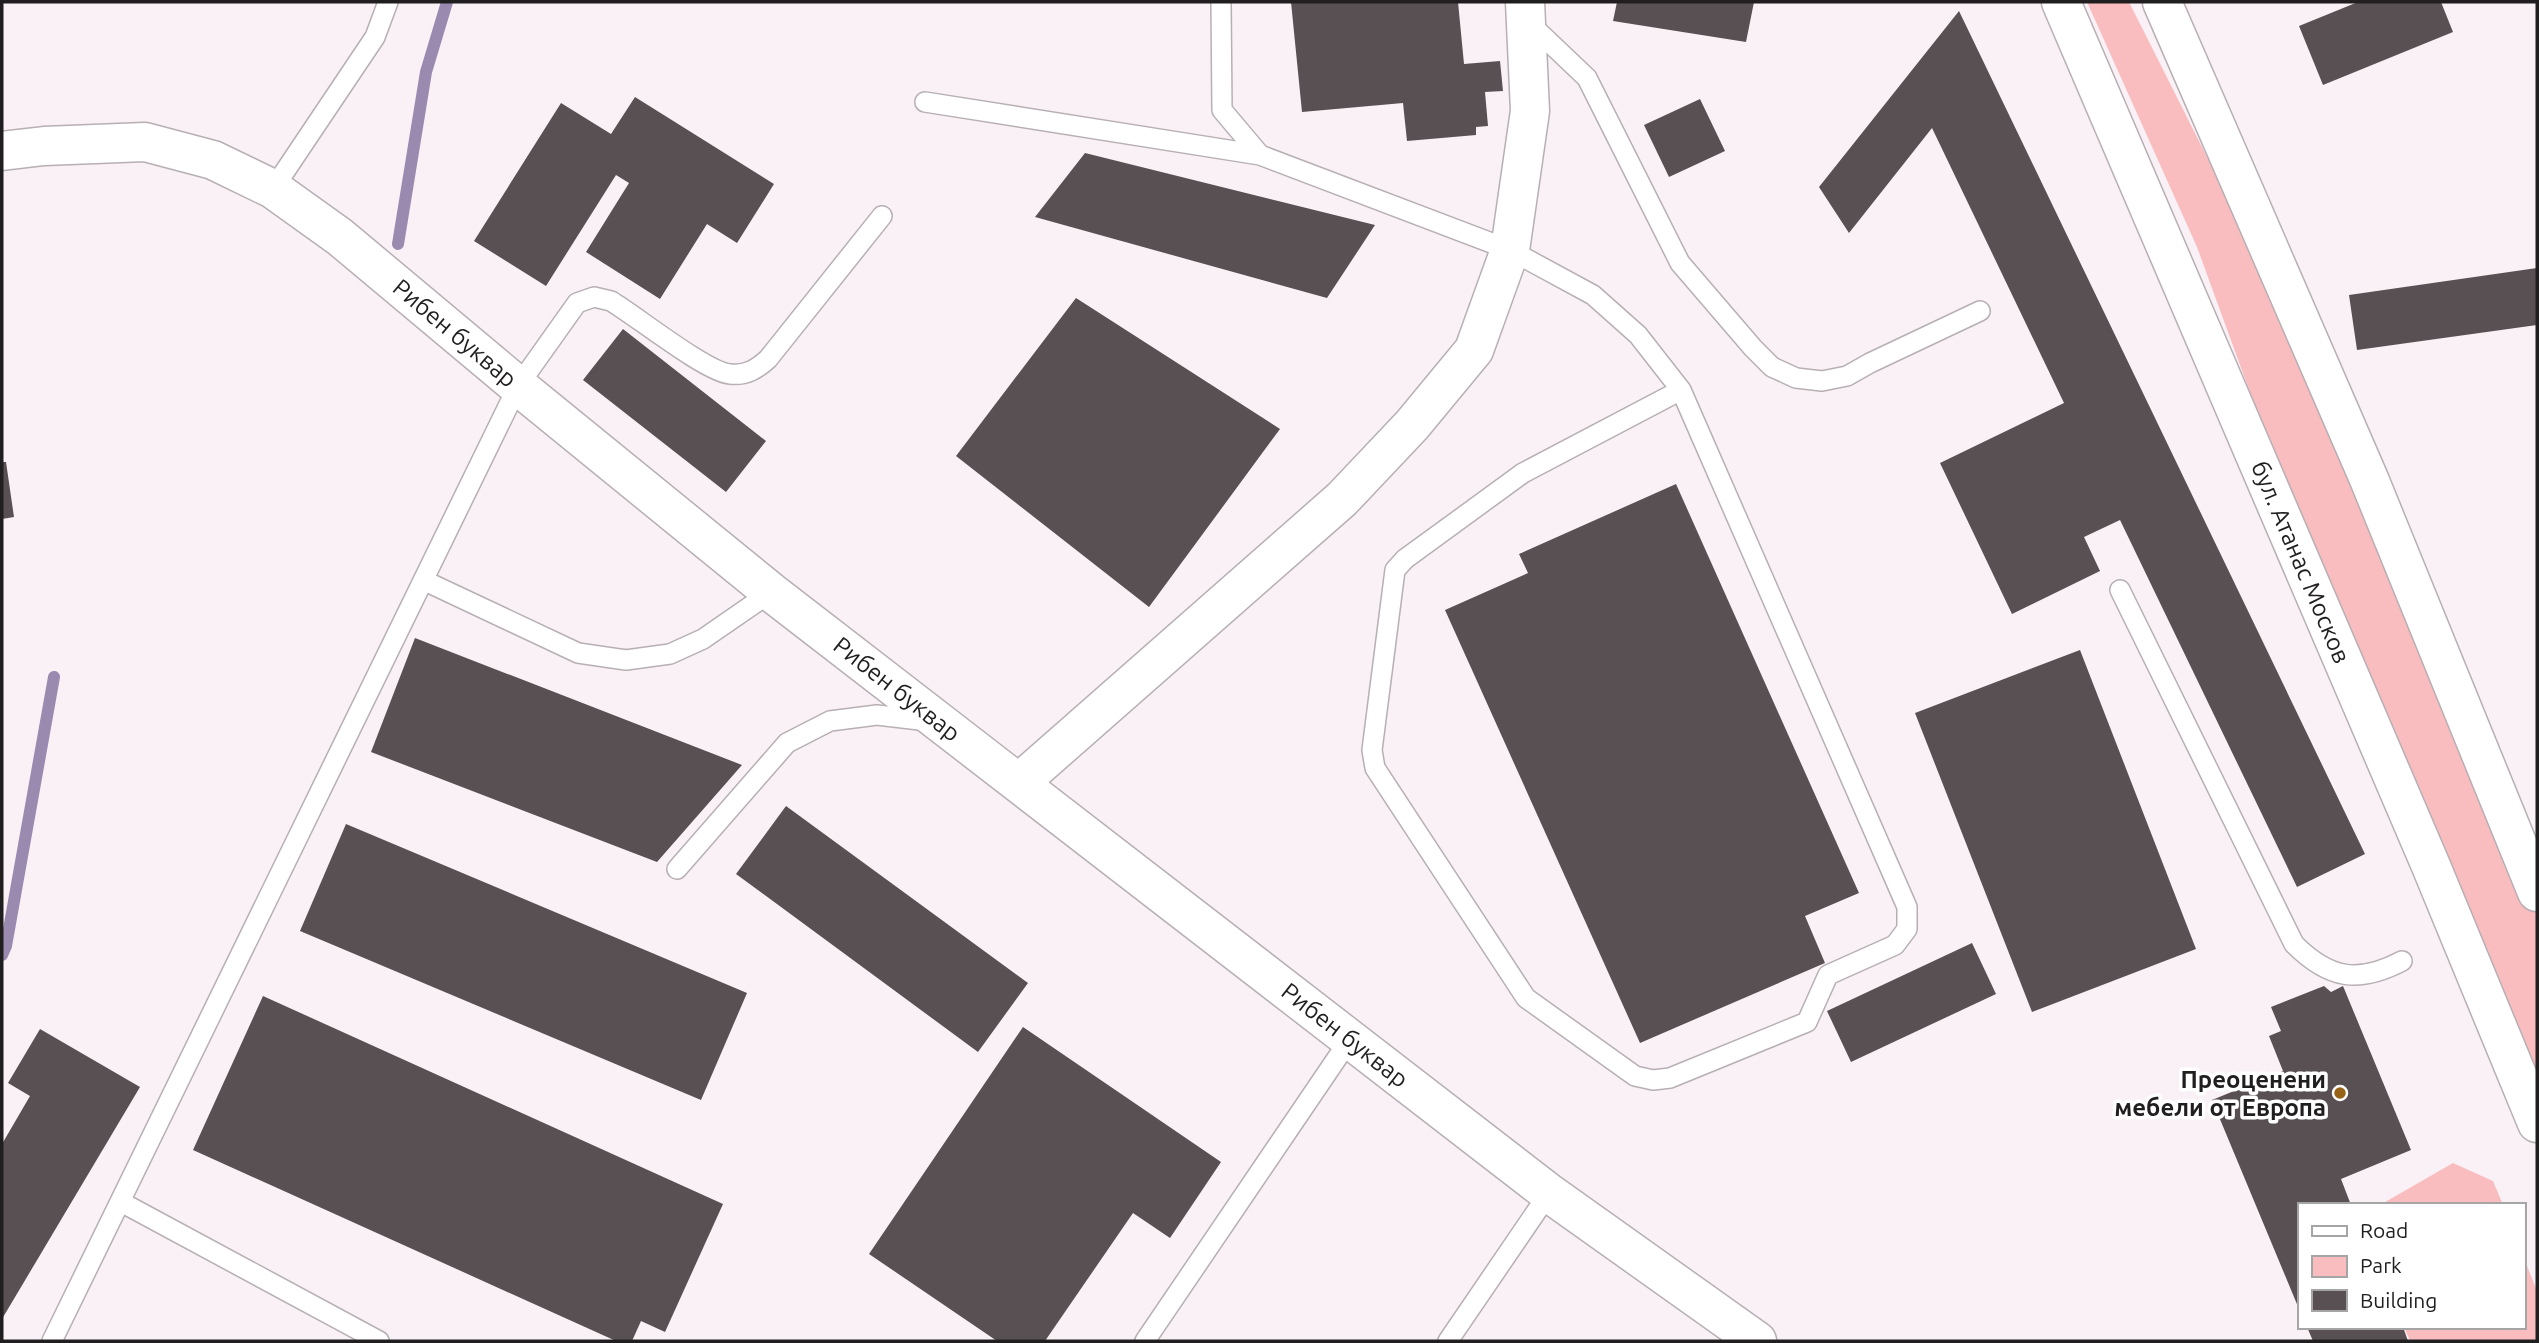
<svg xmlns="http://www.w3.org/2000/svg" width="2539" height="1343" font-family="Ubuntu,sans-serif">
<rect width="100%" height="100%" fill="#f9f1f6"/>
<!-- green -->
<path fill="#f9bdbf" d="M 2087,2 L 2129,2 L 2369,479 L 2537,892 L 2537,1123 L 2315,571 L 2197,247 Z
M 2453,1163 L 2493,1181 L 2503,1205 L 2380,1205 Z
M 2523,1256 L 2537,1291 L 2537,1341 L 2410,1341 L 2404,1327 L 2523,1327 Z"/>
<g fill="none" stroke-linecap="round" stroke-linejoin="round">
<!-- stream -->
<path stroke="#9b8aaf" stroke-width="12" d="M 398,244 L 426,72 L 447,2
M 2,955 L 6,946 L 54,677"/>
</g>
<!-- building -->
<path fill="#585052" d="M 1291,2 L 1458,2 L 1464,64 L 1500,61 L 1503,91 L 1485,92 L 1488,126 L 1476,127 L 1476,135 L 1407,141 L 1403,103 L 1302,112 Z
M 1617,2 L 1754,2 L 1746,42 L 1613,21 Z
M 2358,2 L 2441,2 L 2453,32 L 2323,85 L 2299,26 Z
M 1959,11 L 2365,854 L 2297,887 L 2120,520 L 2084,537 L 2100,571 L 2012,614 L 1940,463 L 2064,403 L 1932,128 L 1849,233 L 1819,187 Z
M 635,97 L 774,184 L 737,243 L 707,224 L 660,299 L 586,252 L 629,183 L 616,175 L 546,286 L 474,241 L 561,103 L 611,134 Z
M 1700,99 L 1725,151 L 1669,177 L 1644,125 Z
M 1085,153 L 1375,225 L 1327,298 L 1035,217 Z
M 2537,268 L 2537,325 L 2357,350 L 2349,295 Z
M 1076,298 L 1280,429 L 1149,607 L 956,456 Z
M 623,329 L 766,441 L 726,492 L 583,380 Z
M 2,462 L 6,462 L 14,517 L 2,519 Z
M 1676,484 L 1859,893 L 1805,916 L 1825,963 L 1640,1043 L 1445,610 L 1528,573 L 1519,554 Z
M 415,638 L 742,765 L 657,862 L 371,752 Z
M 2080,650 L 2196,949 L 2032,1012 L 1915,713 Z
M 786,806 L 1028,983 L 978,1052 L 736,874 Z
M 346,824 L 747,993 L 701,1100 L 300,931 Z
M 1972,943 L 1996,994 L 1851,1062 L 1827,1011 Z
M 2324,986 L 2331,992 L 2343,986 L 2411,1150 L 2341,1179 L 2351,1205 L 2299,1205 L 2299,1309 L 2212,1100 L 2283,1071 L 2269,1036 L 2281,1031 L 2271,1007 Z
M 263,996 L 723,1204 L 665,1332 L 641,1321 L 632,1341 L 616,1341 L 193,1150 Z
M 1023,1027 L 1221,1162 L 1170,1238 L 1133,1213 L 1045,1341 L 997,1341 L 869,1254 Z
M 40,1029 L 140,1087 L 2,1319 L 2,1144 L 30,1096 L 8,1083 Z
M 2307,1327 L 2403,1327 L 2408,1341 L 2313,1341 Z"/>
<g fill="none" stroke-linecap="round" stroke-linejoin="round">
<!-- service casing -->
<g stroke="#b7afb4" stroke-width="22">
<path id="service" d="M 1221,2 L 1222,110 L 1260,155 L 1510,250 L 1593,295 L 1638,335 L 1681,390 L 1907,907 L 1907,929 L 1895,945 L 1828,975 L 1807,1022 L 1670,1078 L 1653,1080 L 1635,1076 L 1526,998 L 1375,768 L 1372,750 L 1395,570 L 1405,559 L 1523,473 L 1681,390
M 1527,21 L 1587,78 L 1680,263 L 1753,348 L 1772,367 L 1796,378 L 1822,381 L 1847,376 L 1870,363 L 1980,311
M 925,102 L 1260,155
M 273,189 L 375,37 L 388,2
M 425,581 L 578,653 L 626,660 L 670,654 L 703,639 L 771,592
M 2120,590 L 2294,944 C 2329,979 2358,984 2402,961
M 677,869 L 787,743 L 830,721 L 877,715 L 928,721
M 121,1202 L 379,1341
M 52,1341 L 518,386 L 577,303 L 594,297 L 611,301 C 636,316 706,372 730,374 C 746,376 757,369 768,359 L 882,216
M 1145,1341 L 1350,1039
M 1448,1341 L 1549,1193"/>
</g>
<!-- minor casing -->
<g stroke="#b7afb4" stroke-width="41">
<path id="minor" d="M 2,151 L 44,146 L 145,142 L 213,160 L 273,189 L 340,237 L 518,386 L 771,592 L 1549,1193 L 1757,1341
M 1019,783 L 1342,499 L 1412,425 L 1474,350 L 1510,250 L 1530,111 L 1525,2"/>
</g>
<!-- secondary casing -->
<g stroke="#b7afb4" stroke-width="41">
<path id="secondary" d="M 2061,2 L 2431,866 L 2537,1123
M 2162,2 L 2369,479 L 2537,892"/>
</g>
<!-- service -->
<use href="#service" stroke="#fff" stroke-width="19"/>
<!-- minor -->
<use href="#minor" stroke="#fff" stroke-width="38"/>
<!-- secondary -->
<use href="#secondary" stroke="#fff" stroke-width="38"/>
</g>
<!-- markers -->
<circle fill="#966317" stroke="#fff" stroke-width="2.5" cx="2340" cy="1093" r="7"/>
<g text-anchor="middle" dominant-baseline="central" stroke-width="7" stroke-linejoin="round" paint-order="stroke">
<!-- street labels -->
<g font-size="24" fill="#211e20" stroke="#fff">
<text transform="translate(455 333) rotate(40)">Рибен буквар</text>
<text transform="translate(2301 562) rotate(67)">бул. Атанас Москов</text>
<text transform="translate(897 689) rotate(38)">Рибен буквар</text>
<text transform="translate(1345 1035) rotate(38)">Рибен буквар</text>
</g>
<!-- poi labels -->
<g font-size="24" font-weight="bold" fill="#211e20" stroke="#fff" text-anchor="end">
<text x="2326" y="1079">Преоценени<tspan x="2326" dy="28">мебели от Европа</tspan></text>
</g>
</g>
<!-- border -->
<rect width="2539" height="1343" fill="none" stroke="#211e20" stroke-width="7"/>
<!-- legend -->
<rect x="2298" y="1203" width="228" height="126" fill="#ffffff" stroke="#a6a5a6" stroke-width="2"/>
<rect x="2312" y="1226" width="35" height="10" fill="#ffffff" stroke="#a6a5a6" stroke-width="2"/>
<text x="2360" y="1238" font-size="21" fill="#211e20">Road</text>
<rect x="2312" y="1256" width="35" height="21" fill="#f9bdbf" stroke="#a6a5a6" stroke-width="2"/>
<text x="2360" y="1273" font-size="21" fill="#211e20">Park</text>
<rect x="2312" y="1290" width="35" height="21" fill="#585052" stroke="#a6a5a6" stroke-width="2"/>
<text x="2360" y="1308" font-size="21" fill="#211e20">Building</text>
</svg>
